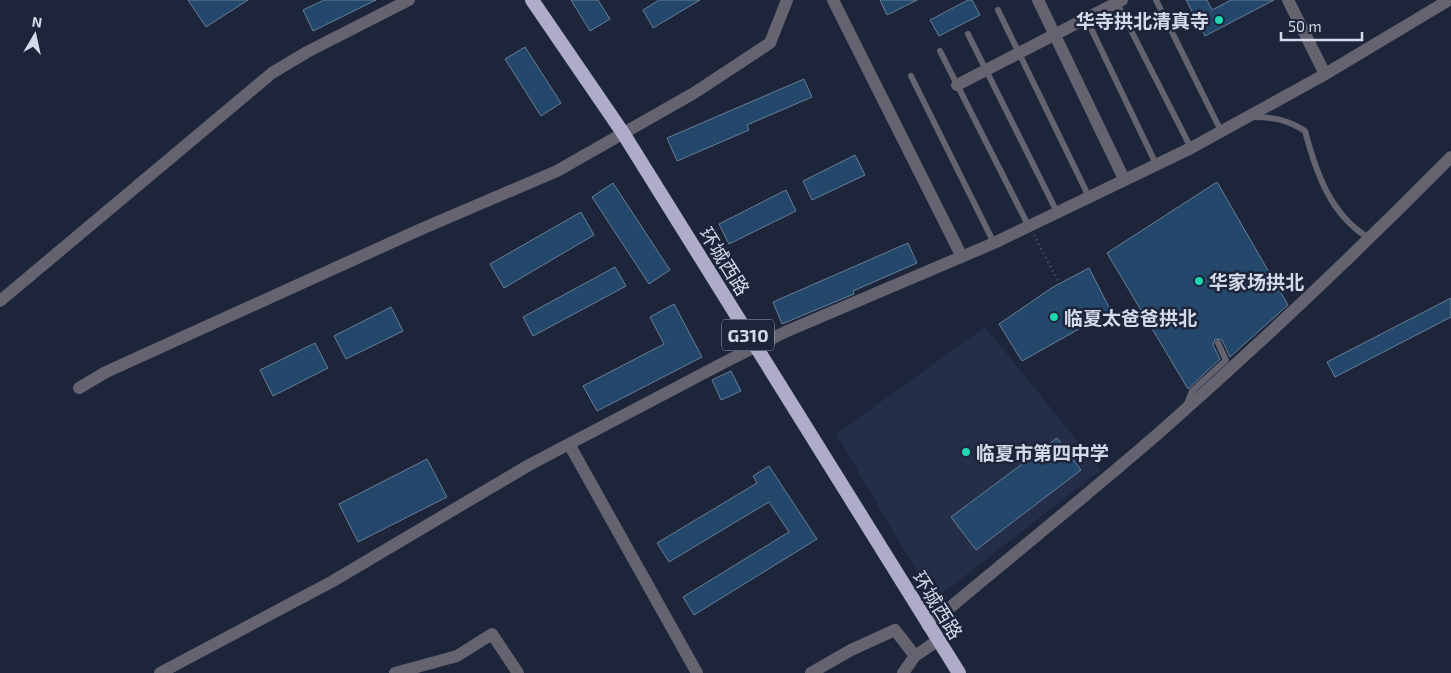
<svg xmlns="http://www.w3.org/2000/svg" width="1451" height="673" font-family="'Exo 2','Noto Sans SC',sans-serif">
<rect width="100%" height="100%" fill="#1d253b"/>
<!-- built -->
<path fill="#242e49" d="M 985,327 L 1101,470 L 934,600 L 836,434 Z"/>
<!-- building -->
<path fill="#23486c" stroke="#697e95" d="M 188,0 L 248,0 L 206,27 Z
M 324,0 L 376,0 L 313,31 L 303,10 Z
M 571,0 L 598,0 L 610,19 L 590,31 Z
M 659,0 L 700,0 L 653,28 L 643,10 Z
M 880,0 L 917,0 L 887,15 Z
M 968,0 L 972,0 L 980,15 L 939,36 L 930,20 Z
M 1186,0 L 1207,0 L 1212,10 L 1231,0 L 1274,0 L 1205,36 Z
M 525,47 L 561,103 L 541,116 L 505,59 Z
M 804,79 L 812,97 L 747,125 L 749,130 L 677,161 L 667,138 Z
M 855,155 L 865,175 L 812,200 L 803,181 Z
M 1217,182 L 1288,305 L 1230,357 L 1222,340 L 1215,339 L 1213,345 L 1220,359 L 1188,389 L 1107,253 Z
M 613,183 L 670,270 L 649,284 L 592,197 Z
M 786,190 L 796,211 L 729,244 L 719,224 Z
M 581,212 L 594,235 L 504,288 L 490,264 Z
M 908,243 L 917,263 L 853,291 L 854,294 L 782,324 L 773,302 Z
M 615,267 L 626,286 L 533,336 L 523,317 Z
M 1089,268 L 1111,311 L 1022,361 L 999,324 L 1053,287 Z
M 1451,298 L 1451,317 L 1335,377 L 1327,362 Z
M 674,304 L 702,357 L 597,411 L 583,386 L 664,344 L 650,317 Z
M 391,307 L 403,331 L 346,359 L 334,336 Z
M 315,343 L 328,368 L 273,396 L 260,370 Z
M 731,371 L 741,391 L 721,400 L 712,380 Z
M 1057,438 L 1081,470 L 976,550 L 951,517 Z
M 427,459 L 447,497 L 358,542 L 339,504 Z
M 769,466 L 817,539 L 694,615 L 683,597 L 789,532 L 769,502 L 669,562 L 657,543 L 757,483 L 753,476 Z"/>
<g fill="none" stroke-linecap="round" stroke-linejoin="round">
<!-- path -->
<path stroke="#5e6579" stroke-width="2" stroke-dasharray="1 4" stroke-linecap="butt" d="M 1034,235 L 1059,283"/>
<!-- service -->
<path stroke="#64636f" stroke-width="6" d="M 1156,0 L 1221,131
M 1117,3 L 1191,148
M 998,10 L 1089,197
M 1086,18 L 1156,164
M 968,34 L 1057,212
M 940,51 L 1029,227
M 911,76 L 994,243
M 1253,117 C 1273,117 1288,120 1305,131 C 1316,172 1330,215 1369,238
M 1186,406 L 1192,391 L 1226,360 L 1218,343"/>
<!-- minor -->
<path stroke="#64636f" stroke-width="12" d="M 833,0 L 962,257
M 1038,0 L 1124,179
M 1288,0 L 1325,74
M 957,85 L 1122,0
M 0,301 L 272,73 L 307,52 L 409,0
M 79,388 L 106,372 L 419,230 L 557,171 L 694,93 L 770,43 L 787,0
M 569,444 L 697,673
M 928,626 C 1005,561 1084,498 1160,432 C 1260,344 1357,252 1451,157
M 160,673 L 333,581 L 529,465 L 727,361 L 785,332 L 994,243 L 1191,148 L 1322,76 L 1449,0
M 395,673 L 457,656 L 492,634 L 518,673
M 811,673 L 851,650 L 895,630 L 915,656"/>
<!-- tertiary -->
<path stroke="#64636f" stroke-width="12" d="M 903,673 L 915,656 L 937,641"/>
<!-- trunk -->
<path stroke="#aeacc8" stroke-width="14" d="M 532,0 L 623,133 L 959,673"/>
</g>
<!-- markers -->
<g fill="#20d5b0" stroke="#1d253b" stroke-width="2">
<circle cx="1219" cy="20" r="5"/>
<circle cx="1199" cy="281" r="5"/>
<circle cx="1054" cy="317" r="5"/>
<circle cx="966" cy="452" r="5"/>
</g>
<g text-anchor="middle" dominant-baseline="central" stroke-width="5" stroke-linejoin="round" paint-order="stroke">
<!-- shield labels -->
<rect fill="#1d253b" stroke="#9da4b5" stroke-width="1" x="722" y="319.5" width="52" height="31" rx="4"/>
<g font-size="18" font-weight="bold" fill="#d4dae9">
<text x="748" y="335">G310</text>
</g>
<!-- poi labels -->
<g font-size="19" font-weight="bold" fill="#d4dae9" stroke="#1d253b" text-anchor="start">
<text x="1209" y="20" text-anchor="end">华寺拱北清真寺</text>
<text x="1209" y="281">华家场拱北</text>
<text x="1064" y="317">临夏太爸爸拱北</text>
<text x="976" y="452">临夏市第四中学</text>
</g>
<!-- street labels -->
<g font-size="19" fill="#d4dae9" stroke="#1d253b">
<text transform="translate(725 261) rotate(58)">环城西路</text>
<text transform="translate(938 605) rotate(58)">环城西路</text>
</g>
</g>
<!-- north arrow -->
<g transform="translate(35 35) rotate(9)" stroke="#1d253b" stroke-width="4" paint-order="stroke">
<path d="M0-4L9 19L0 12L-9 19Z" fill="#d4dae9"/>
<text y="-8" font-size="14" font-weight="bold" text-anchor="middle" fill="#d4dae9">N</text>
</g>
<!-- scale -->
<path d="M1281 32v8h81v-8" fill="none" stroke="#d4dae9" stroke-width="2.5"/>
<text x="1288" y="32" font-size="15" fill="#d4dae9" stroke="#1d253b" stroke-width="4" paint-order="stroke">50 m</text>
</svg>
